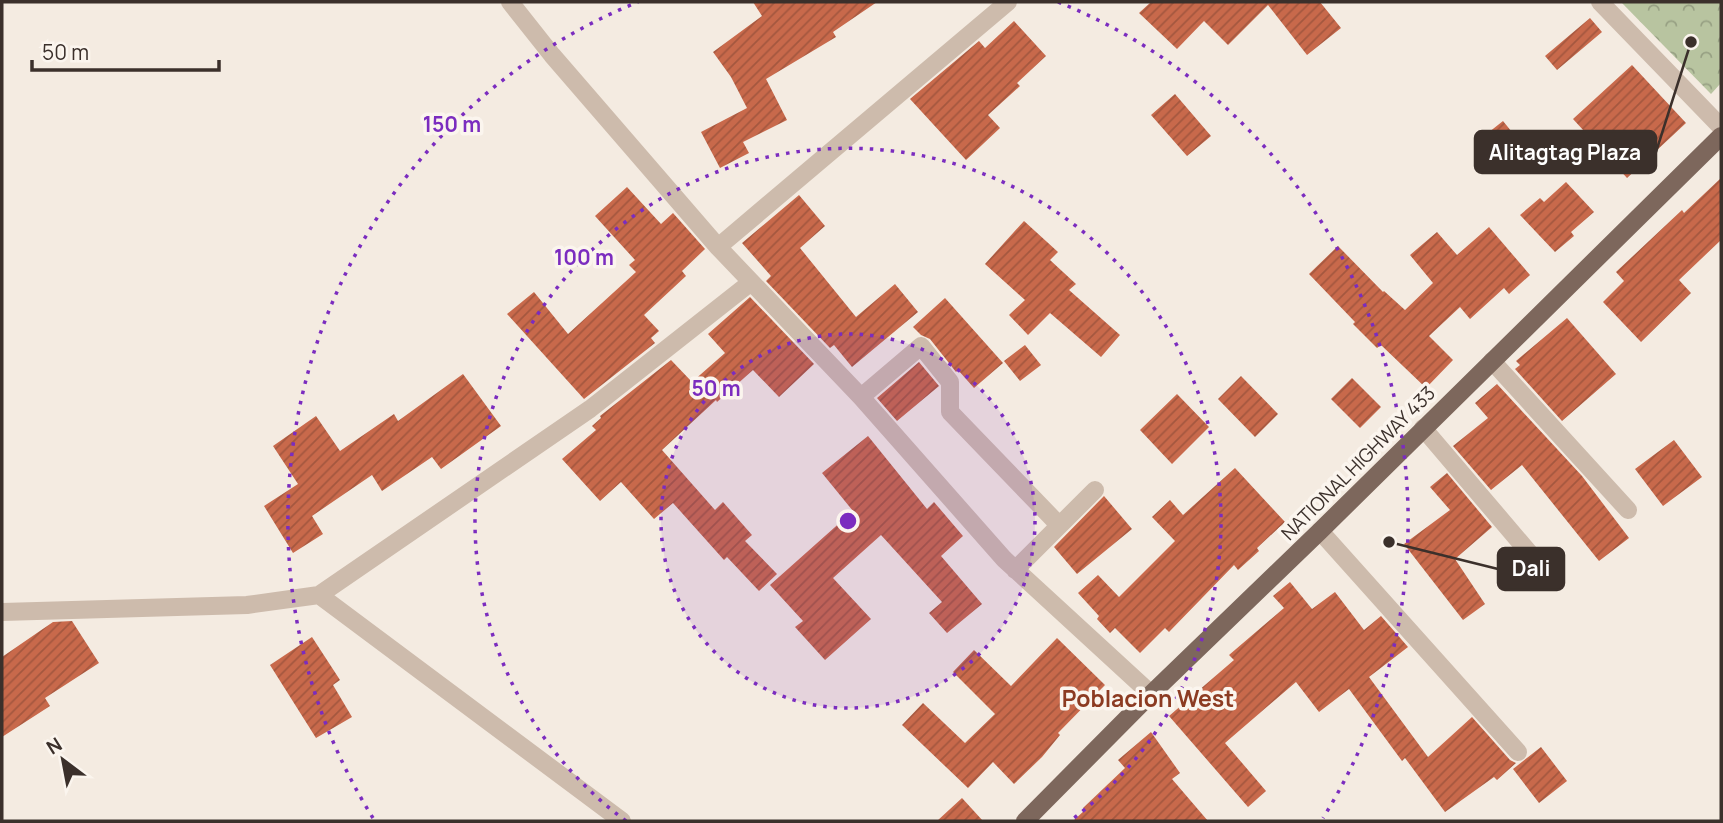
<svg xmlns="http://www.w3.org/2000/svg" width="1723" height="823" font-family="Manrope,sans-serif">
<defs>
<pattern id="park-crowns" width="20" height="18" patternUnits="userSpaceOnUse" patternTransform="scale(1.75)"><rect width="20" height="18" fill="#b8c4a0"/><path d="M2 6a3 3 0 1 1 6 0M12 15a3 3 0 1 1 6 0" fill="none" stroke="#97a083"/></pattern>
<pattern id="building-hatch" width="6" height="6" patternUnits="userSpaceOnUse" patternTransform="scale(1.75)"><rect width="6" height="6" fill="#c8694b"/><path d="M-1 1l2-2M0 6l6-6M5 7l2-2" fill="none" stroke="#a4573f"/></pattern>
</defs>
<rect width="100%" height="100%" fill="#f4ebe1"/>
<!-- park -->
<path fill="url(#park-crowns)" d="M 1621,2 L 1721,2 L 1721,83 L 1711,94 Z"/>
<!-- building -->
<path fill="url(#building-hatch)" d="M 753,2 L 877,2 L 833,32 L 836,37 L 766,79 L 787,120 L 743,142 L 749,153 L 720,168 L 701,132 L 747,108 L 731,77 L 713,52 L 762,16 Z
M 1151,2 L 1320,2 L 1341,28 L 1307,55 L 1268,5 L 1228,45 L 1204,21 L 1177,49 L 1139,13 Z
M 1590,18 L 1602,32 L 1557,70 L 1545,56 Z
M 1014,21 L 1046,56 L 1017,83 L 1020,86 L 988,115 L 1000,128 L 966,160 L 910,99 L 979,41 L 985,48 Z
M 1632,65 L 1686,123 L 1627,178 L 1573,119 Z
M 1175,94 L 1211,136 L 1187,156 L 1151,115 Z
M 1503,121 L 1520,142 L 1496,162 L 1479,140 Z
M 1721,178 L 1721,240 L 1679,280 L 1691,293 L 1641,342 L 1603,302 L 1624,281 L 1616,272 L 1682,210 L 1684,213 Z
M 1566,182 L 1594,212 L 1571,232 L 1574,236 L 1555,252 L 1520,215 L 1540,198 L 1544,202 Z
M 627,187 L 661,224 L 673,213 L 705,249 L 682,271 L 686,276 L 644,315 L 659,331 L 651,338 L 655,343 L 584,399 L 507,314 L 534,292 L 568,334 L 636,272 L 629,265 L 635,260 L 595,216 Z
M 799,195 L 825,226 L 800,248 L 856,317 L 895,284 L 918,312 L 852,367 L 834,345 L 830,348 L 766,281 L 771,276 L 742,243 Z
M 1024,221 L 1058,252 L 1050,260 L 1076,284 L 1069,290 L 1120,335 L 1101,357 L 1050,313 L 1028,335 L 1009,315 L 1025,300 L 985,264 Z
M 1489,227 L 1530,275 L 1509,294 L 1504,288 L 1470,319 L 1460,307 L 1429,336 L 1453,360 L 1426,388 L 1381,345 L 1377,348 L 1353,324 L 1355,322 L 1309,274 L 1338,246 L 1383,292 L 1384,291 L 1405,310 L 1433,283 L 1410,255 L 1437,232 L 1457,255 Z
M 750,297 L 814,364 L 779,397 L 753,370 L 717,402 L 716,400 L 662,450 L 715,510 L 723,502 L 752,535 L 745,541 L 777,574 L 759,591 L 727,557 L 724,560 L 673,503 L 654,519 L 621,482 L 600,501 L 562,459 L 596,430 L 592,426 L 601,418 L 600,416 L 671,360 L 692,382 L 725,353 L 708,334 Z
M 945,298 L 1003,363 L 974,388 L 958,370 L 956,372 L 930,339 L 921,335 L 913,327 Z
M 1567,318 L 1616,374 L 1562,421 L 1515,369 L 1520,365 L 1516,361 Z
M 1025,345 L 1041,365 L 1020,381 L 1004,361 Z
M 919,362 L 939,386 L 897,421 L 877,398 Z
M 463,374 L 501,426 L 441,469 L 432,457 L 382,491 L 372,475 L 312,516 L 323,534 L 293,553 L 264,506 L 298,484 L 273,446 L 316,416 L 340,451 L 394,414 L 398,421 Z
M 1241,376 L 1278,414 L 1255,437 L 1218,399 Z
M 1352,378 L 1381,407 L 1360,428 L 1331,399 Z
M 1497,384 L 1582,476 L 1629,538 L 1599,561 L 1522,465 L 1491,490 L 1453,446 L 1488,418 L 1475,403 Z
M 1177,394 L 1209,427 L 1172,464 L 1140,430 Z
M 868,436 L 927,509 L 934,502 L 963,536 L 941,556 L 982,604 L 947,633 L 929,613 L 942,602 L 881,535 L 833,578 L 871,619 L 825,660 L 795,627 L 803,621 L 770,585 L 853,511 L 822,473 Z
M 1674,440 L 1702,477 L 1663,506 L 1635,469 Z
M 1235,468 L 1285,522 L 1257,548 L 1259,551 L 1238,570 L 1234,565 L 1169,632 L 1165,628 L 1140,653 L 1115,628 L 1110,633 L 1097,619 L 1099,616 L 1078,593 L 1098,575 L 1119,597 L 1175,541 L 1152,517 L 1170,500 L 1183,515 Z
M 1447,473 L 1492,527 L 1455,559 L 1485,604 L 1463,620 L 1404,544 L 1450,510 L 1430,487 Z
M 1104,496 L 1132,529 L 1077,574 L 1054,547 Z
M 1290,582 L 1312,609 L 1335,592 L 1364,630 L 1381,616 L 1408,647 L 1369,677 L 1428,757 L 1472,717 L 1510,760 L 1516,763 L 1497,780 L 1494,777 L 1445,812 L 1405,758 L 1402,761 L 1349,689 L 1319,712 L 1296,682 L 1225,743 L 1266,791 L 1248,807 L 1169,716 L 1234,660 L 1229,655 L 1284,608 L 1273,596 Z
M 72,621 L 99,663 L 45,698 L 50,706 L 2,737 L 2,657 L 53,622 Z
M 312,637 L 340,680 L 333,685 L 352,717 L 316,738 L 270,665 Z
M 1057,638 L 1105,685 L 1058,733 L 1060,735 L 1042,757 L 1014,784 L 993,762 L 968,788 L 902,725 L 923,703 L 965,743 L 995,714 L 953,672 L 974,650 L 1011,686 Z
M 1151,732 L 1180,773 L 1172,779 L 1208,821 L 1073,821 L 1085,810 L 1083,808 L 1125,768 L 1118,760 Z
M 1541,747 L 1567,781 L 1539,803 L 1513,769 Z
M 962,798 L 983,821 L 937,821 Z"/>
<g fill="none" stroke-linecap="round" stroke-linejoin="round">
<!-- minor -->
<path stroke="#cdbbac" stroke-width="18" d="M 510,2 L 552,55 L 718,247 L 861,397 L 1004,559 L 1151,694
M 1600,2 L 1721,127
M 718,247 L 1008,2
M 1492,361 L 1628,510
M 861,397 L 921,346 L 950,382 L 950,412 L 1058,524
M 1423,428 L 1543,569
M 1320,531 L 1518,752
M 1015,570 L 1095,490
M 319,595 L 622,821
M 2,612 L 247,605 L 319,595 L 590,409 L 750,283"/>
<!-- major -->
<path stroke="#7d675c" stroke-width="18" d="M 1025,821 L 1151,694 L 1320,531 L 1721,136"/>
</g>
<!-- distance rings -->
<circle cx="848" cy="521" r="187" fill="#7b2cbf" fill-opacity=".12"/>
<g fill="none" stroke="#7b2cbf" stroke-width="3.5" stroke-dasharray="3.5 7">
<circle cx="848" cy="521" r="187"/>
<path d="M626 821A373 373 0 1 1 1070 821"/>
<path d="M373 818A560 560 0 0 1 638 2M1058 2A560 560 0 0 1 1323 818"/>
</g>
<g text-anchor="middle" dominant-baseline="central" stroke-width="7" stroke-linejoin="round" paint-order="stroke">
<!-- street labels -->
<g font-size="19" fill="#3b302b" stroke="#fbf5ee">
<text transform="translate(1358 463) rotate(-45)">NATIONAL HIGHWAY 433</text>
</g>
<!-- quarter labels -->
<g font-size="23" font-weight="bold" fill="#8c3b22" stroke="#fbf5ee">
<text x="1148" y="698">Poblacion West</text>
</g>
</g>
<circle cx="848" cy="521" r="10" fill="#7b2cbf" stroke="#fbf5ee" stroke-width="3.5"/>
<g font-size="21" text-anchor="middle" font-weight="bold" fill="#7b2cbf" stroke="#fbf5ee" stroke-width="7" stroke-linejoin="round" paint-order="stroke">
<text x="452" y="132">150 m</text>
<text x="584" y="265">100 m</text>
<text x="716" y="396">50 m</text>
</g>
<!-- callouts -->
<path fill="none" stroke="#3b302b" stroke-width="2.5" d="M1691 42L1656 152M1389 542L1498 569"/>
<g fill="#3b302b" stroke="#fbf5ee" stroke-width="2.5">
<circle cx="1691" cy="42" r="7"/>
<circle cx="1389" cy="542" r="7"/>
</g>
<g fill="#3b302b" stroke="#3b302b" stroke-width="2.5">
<rect x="1475" y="131" width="181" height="42" rx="7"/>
<rect x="1498" y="548" width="66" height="42" rx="7"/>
</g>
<g font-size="21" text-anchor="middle" font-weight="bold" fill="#fff">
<text x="1565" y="160">Alitagtag Plaza</text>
<text x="1531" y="576">Dali</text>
</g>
<!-- border -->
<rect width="1723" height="823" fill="none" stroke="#3b302b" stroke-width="7"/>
<!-- north arrow -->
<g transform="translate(63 760) rotate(328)" stroke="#fbf5ee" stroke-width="5" paint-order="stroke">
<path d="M0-5L12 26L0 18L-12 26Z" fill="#3b302b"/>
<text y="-10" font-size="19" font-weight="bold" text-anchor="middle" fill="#3b302b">N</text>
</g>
<!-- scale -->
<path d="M32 60v10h187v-10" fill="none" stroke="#3b302b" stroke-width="3.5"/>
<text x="42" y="60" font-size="21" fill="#3b302b" stroke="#fbf5ee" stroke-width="5" paint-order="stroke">50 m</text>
</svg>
